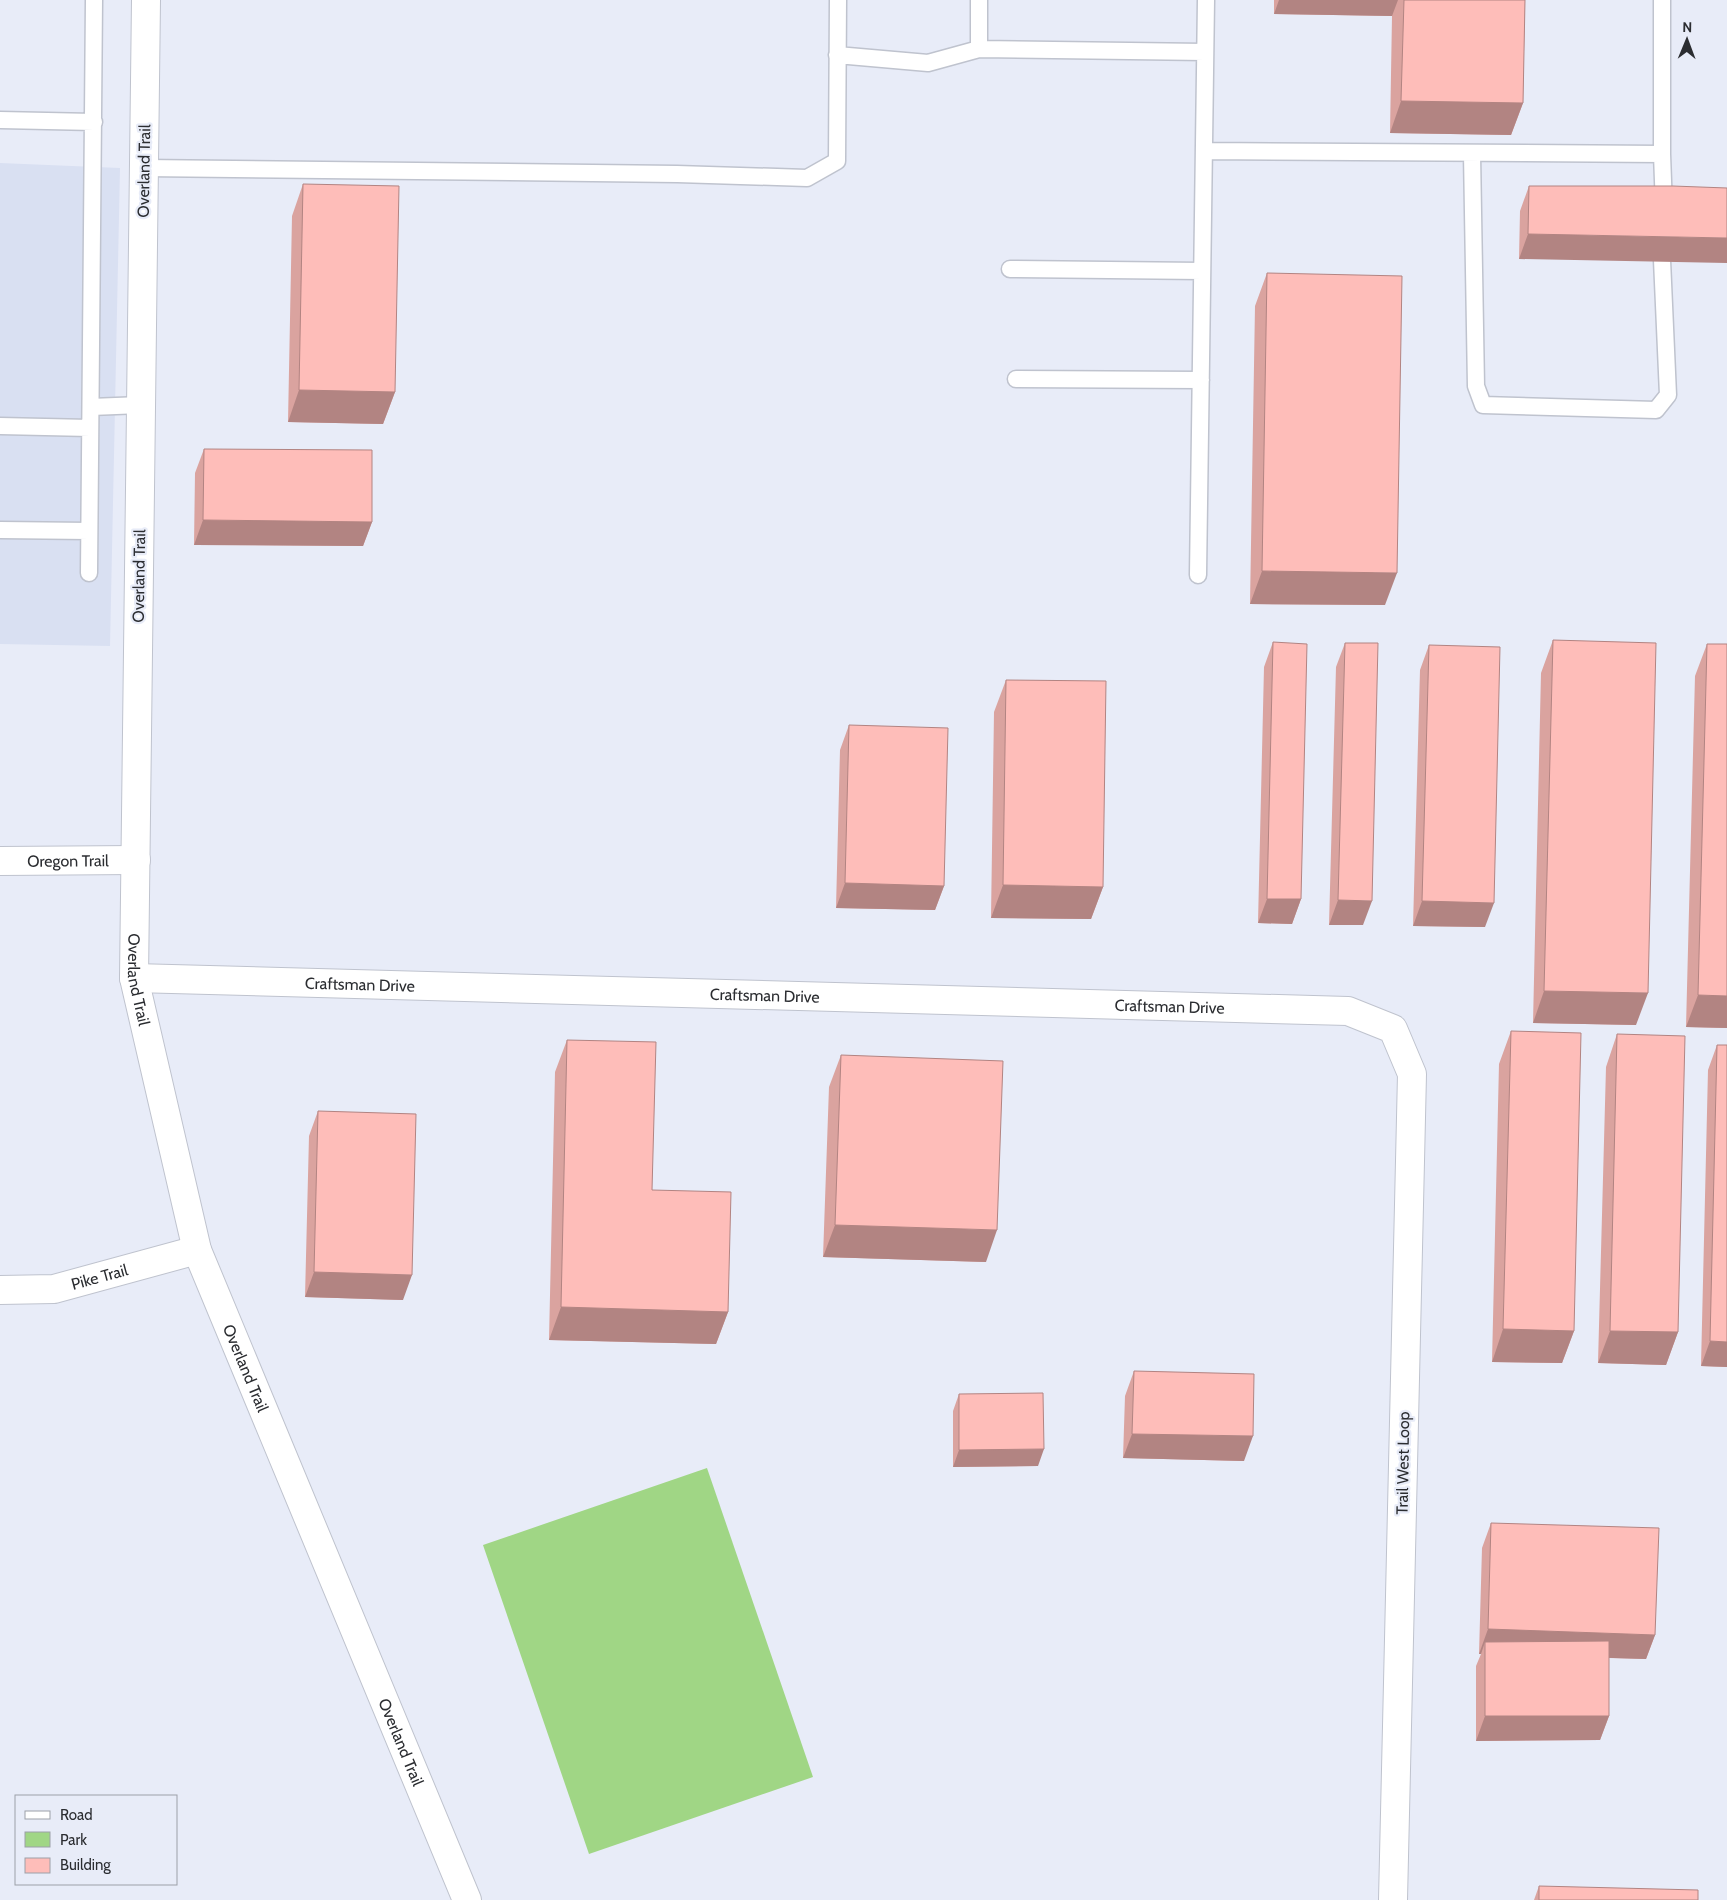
<svg xmlns="http://www.w3.org/2000/svg" width="1727" height="1900" font-family="Cabin,sans-serif">
<rect width="100%" height="100%" fill="#e8ecf8"/>
<!-- built -->
<path fill="#d9e0f2" d="M 0,163 L 120,168 L 110,646 L 0,644 Z"/>
<!-- green -->
<path fill="#a0d685" d="M 707,1468 L 813,1777 L 589,1854 L 483,1545 Z"/>
<g fill="none" stroke-linecap="round" stroke-linejoin="round">
<!-- service casing -->
<g stroke="#bfc3ce" stroke-width="19">
<path id="service" d="M 979,49 L 979,0
M 837,55 L 928,63 L 979,49 L 1205,52
M 0,120 L 94,122
M 1204,151 L 1662,154 L 1664,208
M 1472,154 L 1476,386 L 1483,405 L 1656,410 L 1668,395 L 1662,260
M 1662,154 L 1662,0
M 144,168 L 677,174 L 807,178 L 837,161 L 838,0
M 1010,269 L 1202,271
M 1016,379 L 1201,380
M 91,407 L 141,405
M 0,426 L 90,428
M 0,530 L 89,531
M 89,573 L 94,0
M 1198,575 L 1206,0"/>
</g>
<!-- minor casing -->
<g stroke="#bfc3ce" stroke-width="30">
<g id="minor">
<path id="s1" d="M 146,0 L 134,978 L 197,1250 L 467,1900"/>
<path id="s2" d="M 0,861 L 136,860"/>
<path id="s3" d="M 134,978 L 1348,1011 L 1393,1029 L 1412,1074 L 1393,1900"/>
<path id="s4" d="M 0,1290 L 54,1289 L 197,1250"/>
</g>
</g>
<!-- service -->
<use href="#service" stroke="#fff" stroke-width="16"/>
<!-- minor -->
<use href="#minor" stroke="#fff" stroke-width="28"/>
</g>
<!-- wall -->
<path fill="#daa39f" d="M 1274,0 L 1525,0 L 1523,103 L 1511,135 L 1390,133 L 1392,16 L 1274,14 Z
M 303,184 L 395,392 L 383,424 L 288,422 L 292,216 Z
M 1529,186 L 1727,188 L 1519,259 L 1520,211 Z
M 1267,273 L 1385,605 L 1250,604 L 1255,306 Z
M 204,449 L 372,522 L 363,546 L 194,545 L 195,473 Z
M 1553,640 L 1636,1025 L 1533,1023 L 1541,673 Z
M 1273,642 L 1301,899 L 1292,924 L 1258,923 L 1264,667 Z
M 1345,643 L 1363,925 L 1329,925 L 1336,667 Z
M 1707,644 L 1727,1028 L 1686,1027 L 1695,676 Z
M 1429,645 L 1485,927 L 1413,926 L 1420,670 Z
M 1006,680 L 1103,887 L 1091,919 L 991,918 L 994,712 Z
M 849,725 L 944,886 L 935,910 L 836,908 L 840,750 Z
M 1511,1031 L 1574,1331 L 1562,1363 L 1492,1362 L 1499,1064 Z
M 1617,1034 L 1678,1332 L 1666,1365 L 1598,1363 L 1606,1067 Z
M 567,1040 L 652,1190 L 728,1312 L 716,1344 L 549,1340 L 555,1072 Z
M 1717,1045 L 1727,1367 L 1701,1366 L 1708,1070 Z
M 841,1055 L 986,1262 L 823,1257 L 829,1087 Z
M 318,1111 L 403,1300 L 305,1297 L 309,1136 Z
M 1134,1371 L 1244,1461 L 1123,1458 L 1125,1396 Z
M 959,1394 L 1038,1466 L 953,1467 L 953,1411 Z
M 1491,1523 L 1655,1635 L 1646,1659 L 1609,1658 L 1609,1716 L 1600,1740 L 1476,1741 L 1476,1666 L 1481,1654 L 1479,1654 L 1482,1548 Z
M 1539,1886 L 1698,1900 L 1534,1900 Z"/>
<!-- shaded-wall -->
<path fill="#b28482" d="M 1279,0 L 1398,0 L 1392,16 L 1274,14 Z
M 1401,101 L 1523,103 L 1511,135 L 1390,133 Z
M 1528,234 L 1727,238 L 1727,263 L 1519,259 Z
M 299,390 L 395,392 L 383,424 L 288,422 Z
M 203,520 L 372,522 L 363,546 L 194,545 Z
M 1262,571 L 1397,573 L 1385,605 L 1250,604 Z
M 845,883 L 944,886 L 935,910 L 836,908 Z
M 1003,885 L 1103,887 L 1091,919 L 991,918 Z
M 1267,899 L 1301,899 L 1292,924 L 1258,923 Z
M 1338,900 L 1372,901 L 1363,925 L 1329,925 Z
M 1422,901 L 1494,903 L 1485,927 L 1413,926 Z
M 1544,991 L 1648,993 L 1636,1025 L 1533,1023 Z
M 1698,995 L 1727,996 L 1727,1028 L 1686,1027 Z
M 835,1225 L 997,1230 L 986,1262 L 823,1257 Z
M 314,1272 L 412,1275 L 403,1300 L 305,1297 Z
M 561,1307 L 728,1312 L 716,1344 L 549,1340 Z
M 1503,1329 L 1574,1331 L 1562,1363 L 1492,1362 Z
M 1610,1331 L 1678,1332 L 1666,1365 L 1598,1363 Z
M 1710,1341 L 1727,1342 L 1727,1367 L 1701,1366 Z
M 1132,1434 L 1253,1436 L 1244,1461 L 1123,1458 Z
M 1044,1449 L 1038,1466 L 953,1467 L 959,1450 Z
M 1488,1629 L 1655,1635 L 1646,1659 L 1485,1654 L 1485,1642 L 1481,1654 L 1479,1654 Z
M 1485,1716 L 1609,1716 L 1600,1740 L 1476,1741 Z"/>
<!-- building -->
<path fill="#febdb9" stroke="#b28482" d="M 1404,0 L 1525,0 L 1523,103 L 1401,101 Z
M 303,184 L 399,186 L 395,392 L 299,390 Z
M 1529,186 L 1673,186 L 1727,188 L 1727,238 L 1528,234 Z
M 1267,273 L 1402,276 L 1397,573 L 1262,571 Z
M 204,449 L 372,450 L 372,522 L 203,520 Z
M 1553,640 L 1656,643 L 1648,993 L 1544,991 Z
M 1273,642 L 1307,644 L 1301,899 L 1267,899 Z
M 1345,643 L 1378,643 L 1372,901 L 1338,900 Z
M 1707,644 L 1727,644 L 1727,996 L 1698,995 Z
M 1429,645 L 1500,647 L 1494,903 L 1422,901 Z
M 1006,680 L 1106,681 L 1103,887 L 1003,885 Z
M 849,725 L 948,728 L 944,886 L 845,883 Z
M 1511,1031 L 1581,1033 L 1574,1331 L 1503,1329 Z
M 1617,1034 L 1685,1036 L 1678,1332 L 1610,1331 Z
M 567,1040 L 656,1042 L 652,1190 L 731,1192 L 728,1312 L 561,1307 Z
M 1717,1045 L 1727,1045 L 1727,1342 L 1710,1341 Z
M 841,1055 L 1003,1061 L 997,1230 L 835,1225 Z
M 318,1111 L 416,1114 L 412,1275 L 314,1272 Z
M 1134,1371 L 1254,1374 L 1253,1436 L 1132,1434 Z
M 1043,1393 L 1044,1449 L 959,1450 L 959,1394 Z
M 1491,1523 L 1659,1528 L 1655,1635 L 1488,1629 Z
M 1609,1641 L 1609,1716 L 1485,1716 L 1485,1642 Z
M 1539,1886 L 1698,1890 L 1698,1900 L 1539,1900 Z"/>
<g text-anchor="middle" dominant-baseline="central" stroke-width="4.5" stroke-linejoin="round" paint-order="stroke">
<!-- street labels -->
<g font-size="16" fill="#2b2d31" stroke="#e8ecf8">
<text transform="translate(144 171) rotate(-89)">Overland Trail</text>
<text transform="translate(139 576) rotate(-89)">Overland Trail</text>
<text stroke="none"><textPath href="#s2" startOffset="68">Oregon Trail</textPath></text>
<text stroke="none"><textPath href="#s1" startOffset="980">Overland Trail</textPath></text>
<text stroke="none"><textPath href="#s3" startOffset="226">Craftsman Drive</textPath></text>
<text stroke="none"><textPath href="#s3" startOffset="631">Craftsman Drive</textPath></text>
<text stroke="none"><textPath href="#s3" startOffset="1036">Craftsman Drive</textPath></text>
<text stroke="none"><textPath href="#s4" startOffset="101">Pike Trail</textPath></text>
<text stroke="none"><textPath href="#s1" startOffset="1385">Overland Trail</textPath></text>
<text transform="translate(1403 1463) rotate(-89)">Trail West Loop</text>
<text stroke="none"><textPath href="#s1" startOffset="1790">Overland Trail</textPath></text>
</g>
</g>
<!-- legend -->
<rect x="15" y="1795" width="162" height="90" fill="#e8ecf8" stroke="#9ca0a8"/>
<rect x="25" y="1811" width="25" height="8" fill="#ffffff" stroke="#9ca0a8"/>
<text x="60" y="1820" font-size="15" fill="#2b2d31">Road</text>
<rect x="25" y="1832" width="25" height="15" fill="#a0d685" stroke="#9ca0a8"/>
<text x="60" y="1845" font-size="15" fill="#2b2d31">Park</text>
<rect x="25" y="1858" width="25" height="15" fill="#febdb9" stroke="#9ca0a8"/>
<text x="60" y="1870" font-size="15" fill="#2b2d31">Building</text>
<!-- north arrow -->
<g transform="translate(1687 40) rotate(1)" stroke="#e8ecf8" stroke-width="4" paint-order="stroke">
<path d="M0-4L9 19L0 12L-9 19Z" fill="#2b2d31"/>
<text y="-8" font-size="14" font-weight="bold" text-anchor="middle" fill="#2b2d31">N</text>
</g>
</svg>
